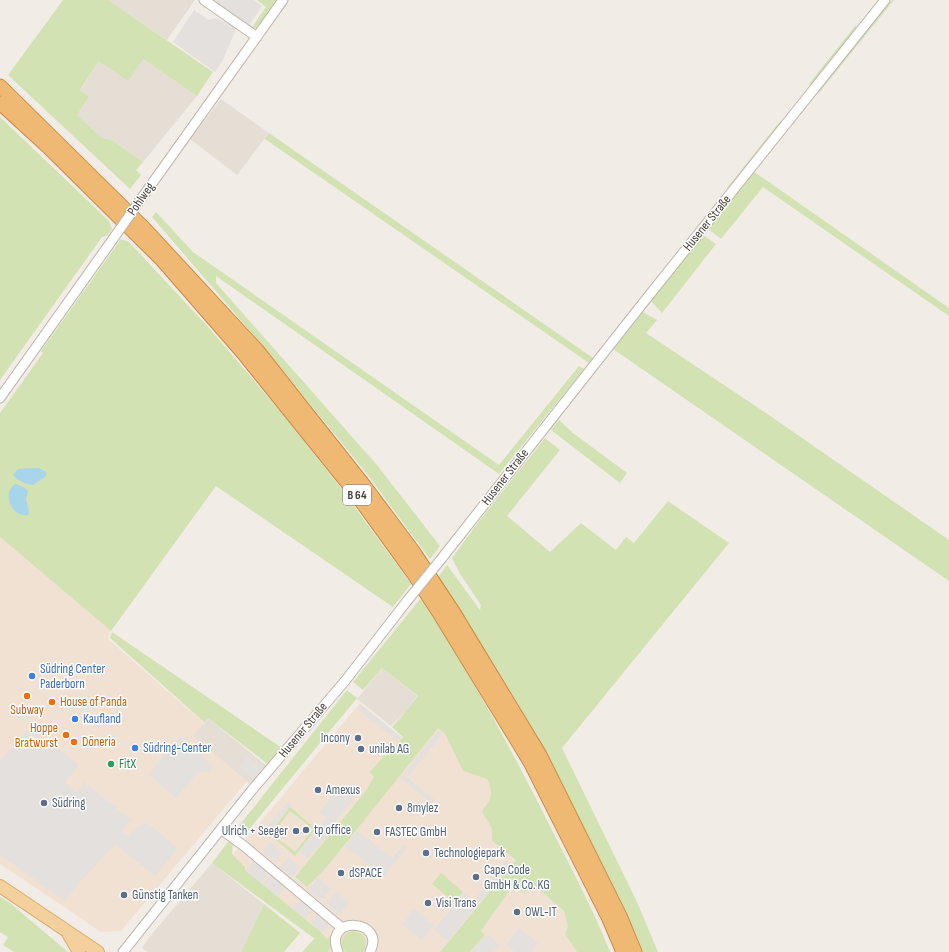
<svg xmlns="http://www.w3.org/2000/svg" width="949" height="952" font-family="'Sofia Sans Condensed',sans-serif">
<rect width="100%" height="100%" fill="#f1ede6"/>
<!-- residential -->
<path fill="#e5ded5" d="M 108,0 L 195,0 L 167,40 Z
M 143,59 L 197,96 L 143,162 L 112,140 L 102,138 L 77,115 L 89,98 L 80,91 L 99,61 Z
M 221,99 L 269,133 L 237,175 L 190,139 Z
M 382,668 L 417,696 L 407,710 L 391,726 L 357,699 Z
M 208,718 L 267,766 L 252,786 L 192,736 Z
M 212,863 L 264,904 L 241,952 L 148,952 L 142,948 L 151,935 Z"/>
<!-- commercial -->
<path fill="#f1e1d3" d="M 0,537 L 111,631 L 108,639 L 204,723 L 193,736 L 247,781 L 121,931 L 101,932 L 0,864 Z
M 360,703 L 402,738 L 395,746 L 386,753 L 371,772 L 374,777 L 365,792 L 295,878 L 307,887 L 326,868 L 438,727 L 445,734 L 463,771 L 487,779 L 492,789 L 491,800 L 482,811 L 492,829 L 492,841 L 516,860 L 440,952 L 363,952 L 365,948 L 359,932 L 355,931 L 351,931 L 343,949 L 345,952 L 328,952 L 332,946 L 331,942 L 322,933 L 230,858 Z
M 534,885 L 564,911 L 568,926 L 565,934 L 577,952 L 470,952 L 485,935 L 481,931 L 512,886 Z"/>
<!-- green -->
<path fill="#d2e2b3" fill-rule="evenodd" d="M 63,0 L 108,0 L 213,72 L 197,96 L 143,59 L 128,81 L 99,61 L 80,90 L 89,97 L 77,115 L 102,138 L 112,140 L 143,162 L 136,170 L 141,175 L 130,189 L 8,75 Z
M 257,0 L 277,0 L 258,27 L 251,29 L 266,7 Z
M 892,0 L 894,0 L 819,93 L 818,92 Z
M 855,26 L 857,27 L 811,85 L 809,84 Z
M 0,117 L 109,221 L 112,229 L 107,236 L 102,237 L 0,380 Z
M 780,121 L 782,123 L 729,190 L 727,188 Z
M 269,133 L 593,358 L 589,363 L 265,139 Z
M 753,171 L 949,308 L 949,316 L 763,187 L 721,239 L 708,229 Z
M 156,212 L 193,252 L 499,465 L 579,366 L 584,369 L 499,474 L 216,276 L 216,283 L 377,465 L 440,546 L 430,559 L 368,475 L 262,345 L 152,217 Z
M 703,235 L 716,244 L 662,313 L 651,301 Z
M 121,239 L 129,242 L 209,328 L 285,417 L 343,491 L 411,584 L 393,607 L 216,486 L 111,631 L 0,537 L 0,413 L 43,353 L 41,351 Z
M 643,312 L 657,320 L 646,333 L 766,413 L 949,540 L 949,581 L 613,349 Z
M 559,420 L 573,433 L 627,473 L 620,483 L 551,430 Z
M 545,438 L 560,450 L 507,516 L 550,552 L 581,523 L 616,550 L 626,537 L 634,543 L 668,501 L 729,543 L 562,748 L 637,902 L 658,952 L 641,952 L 461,611 L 438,577 L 447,565 L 480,610 L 481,605 L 460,574 L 452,558 L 480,520 Z
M 421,598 C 470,673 513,752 553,832 C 573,872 594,911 610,952 L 577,952 L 565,934 L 568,926 L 564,911 L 534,885 L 525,893 L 512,887 L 481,931 L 485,935 L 470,952 L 440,952 L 516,860 L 492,841 L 492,829 L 482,811 C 492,798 494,794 487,779 L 463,771 L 445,734 L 438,728 L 326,868 L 307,887 L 295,877 L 365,792 L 374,777 L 370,772 L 386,753 L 395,746 L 403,737 L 392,727 L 407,710 L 418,696 L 382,668 L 363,690 L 353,682 Z
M 112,632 L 282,748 L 269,765 L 208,718 L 204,722 L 110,638 Z
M 347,690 L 357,698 L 246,833 L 238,827 Z
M 290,807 L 316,829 L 295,856 L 269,834 ZM 290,811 L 313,829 L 295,852 L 272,834 Z
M 228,842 L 233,844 L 232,854 L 245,867 L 245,870 L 322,933 L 327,939 L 333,933 L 331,942 L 332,946 L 328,952 L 302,952 L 314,939 L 315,939 L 212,863 Z
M 441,873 L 463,892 L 454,902 L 432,884 Z
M 0,897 L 10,903 L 68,952 L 14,952 L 3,945 L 8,937 L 0,932 Z
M 264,904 L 300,933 L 284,952 L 241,952 Z
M 351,931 C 364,930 370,942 363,952 L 345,952 C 339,943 342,935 351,931 Z"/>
<!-- parking -->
<path fill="#e3e0de" d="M 210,0 L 254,0 L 262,6 L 248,27 Z
M 194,10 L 209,20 L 216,18 L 231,25 L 236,29 L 223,60 L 215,72 L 173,42 Z
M 361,705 L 401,737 L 397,741 L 357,709 Z
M 31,726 L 79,765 L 65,782 L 76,792 L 84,782 L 131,820 L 122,831 L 128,836 L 140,825 L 147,823 L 178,848 L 155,876 L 115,844 L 64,900 L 0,855 L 0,761 Z
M 439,730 L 443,734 L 408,776 L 404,773 Z
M 180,736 L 213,766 L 209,771 L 198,772 L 176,798 L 149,774 Z
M 247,757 L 262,769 L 254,778 L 240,767 Z
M 403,774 L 434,799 L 431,803 L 400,778 Z
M 354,783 L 361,789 L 328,831 L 323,827 L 329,833 L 308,858 L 299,851 L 317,829 L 313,826 L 316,822 L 321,826 L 326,818 L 319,812 L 341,785 L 348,790 Z
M 288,801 L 292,804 L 269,832 L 265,829 Z
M 357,831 L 392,858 L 403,845 L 407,848 L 384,876 L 345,846 Z
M 270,842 L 283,853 L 275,862 L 262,852 Z
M 288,857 L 300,867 L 292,877 L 280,867 Z
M 255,858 L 270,871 L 261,883 L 246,870 Z
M 506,861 L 511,865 L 481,901 L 477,897 Z
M 272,873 L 287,885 L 278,896 L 263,884 Z
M 318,878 L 331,889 L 321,900 L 308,890 Z
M 336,892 L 349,903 L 339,914 L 326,904 Z
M 464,893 L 478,904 L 448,941 L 434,930 Z
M 302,897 L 315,907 L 305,919 L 292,908 Z
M 414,909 L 434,925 L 422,940 L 402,925 Z
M 319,911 L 331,921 L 322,933 L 310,923 Z
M 519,928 L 538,943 L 531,952 L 515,952 L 506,945 Z
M 486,934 L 500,945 L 493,952 L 471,952 Z"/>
<!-- water -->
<path fill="#a8d5e9" d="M 39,468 L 46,472 L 46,476 L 33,485 C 28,485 17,481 13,475 L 15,472 L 18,469 Z
M 16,484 L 25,488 L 28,491 L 26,499 L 29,511 L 28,515 C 11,518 1,491 16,484 Z"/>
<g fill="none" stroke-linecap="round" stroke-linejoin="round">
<!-- minor casing -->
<g stroke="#bfb6ad" stroke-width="11">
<path id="minor" d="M 204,0 L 257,37
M 146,192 L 283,0
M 0,398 L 108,246
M 442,558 L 643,303 L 885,0
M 222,830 L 244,846 L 342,928
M 123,952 L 252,790 L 345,681 L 407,601
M 338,952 C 322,915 387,918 370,952"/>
</g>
<!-- major casing -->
<g stroke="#d7ac6e" stroke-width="14">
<path id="major" d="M 0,886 L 98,952
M 69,935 L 79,952"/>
</g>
<!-- highway casing -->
<g stroke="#cd8b44" stroke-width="15">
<path id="highway" d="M 0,86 L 143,227 L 257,350 L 363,484 L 413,551 L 454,613 L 540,755 L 621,918 L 635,952
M 0,103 L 48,147 L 162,260 L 243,353 L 353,490 L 413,573 L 441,616 L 530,762 L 609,919 L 623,952"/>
</g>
<!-- minor -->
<use href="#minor" stroke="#fff" stroke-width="9"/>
<!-- major -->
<use href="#major" stroke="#f4d19c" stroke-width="12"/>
<!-- highway -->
<use href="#highway" stroke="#efb873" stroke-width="13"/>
<!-- minor-bridge casing -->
<g stroke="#bfb6ad" stroke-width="11" stroke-linecap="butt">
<path id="minor-bridge" d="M 108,246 L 146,192
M 407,601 L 442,558"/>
</g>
<!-- minor-bridge -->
<use href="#minor-bridge" stroke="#fff" stroke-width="9"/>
</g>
<!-- markers -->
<g fill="#3f7fe0" stroke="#fff" stroke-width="1.5">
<circle cx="32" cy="676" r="4"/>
<circle cx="75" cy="719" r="4"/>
<circle cx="135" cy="748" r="4"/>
</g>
<g fill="#e8710a" stroke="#fff" stroke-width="1.5">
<circle cx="27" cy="696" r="4"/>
<circle cx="52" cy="702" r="4"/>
<circle cx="66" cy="735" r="4"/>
<circle cx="74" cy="742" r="4"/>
</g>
<g fill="#5c6f8a" stroke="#fff" stroke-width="1.5">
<circle cx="358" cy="738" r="4"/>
<circle cx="361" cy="749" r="4"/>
<circle cx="318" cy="790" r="4"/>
<circle cx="44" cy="803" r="4"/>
<circle cx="399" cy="808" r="4"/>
<circle cx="306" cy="830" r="4"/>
<circle cx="296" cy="831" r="4"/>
<circle cx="377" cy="832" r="4"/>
<circle cx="426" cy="853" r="4"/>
<circle cx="341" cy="873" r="4"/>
<circle cx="476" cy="877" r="4"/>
<circle cx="124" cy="895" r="4"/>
<circle cx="428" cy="903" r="4"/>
<circle cx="517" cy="912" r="4"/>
</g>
<circle fill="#2e9e5b" stroke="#fff" stroke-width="1.5" cx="111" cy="764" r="4"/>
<g text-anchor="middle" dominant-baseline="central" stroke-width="3" stroke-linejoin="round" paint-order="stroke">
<!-- shield labels -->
<rect fill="#fff" stroke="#7b7772" stroke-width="1" x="343" y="485" width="28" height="20" rx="3"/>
<g font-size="12" font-weight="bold" fill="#433d36">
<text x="357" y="495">B 64</text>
</g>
<!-- street labels -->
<g font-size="13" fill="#433d36" stroke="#fff">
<text transform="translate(141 199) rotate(-55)">Pohlweg</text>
<text transform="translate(707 223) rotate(-51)">Husener Straße</text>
<text transform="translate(505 477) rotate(-52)">Husener Straße</text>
<text transform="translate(303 730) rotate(-50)">Husener Straße</text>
</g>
<!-- shop labels -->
<g font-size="13" fill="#366cbe" stroke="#fff" text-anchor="start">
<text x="40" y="669">Südring Center<tspan x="40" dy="15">Paderborn</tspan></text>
<text x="83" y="719">Kaufland</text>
<text x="143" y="748">Südring-Center</text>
</g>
<!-- food labels -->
<g font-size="13" fill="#c56008" stroke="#fff" text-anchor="start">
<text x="60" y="702">House of Panda</text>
<text x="27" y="710" text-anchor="middle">Subway</text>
<text x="58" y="728" text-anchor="end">Hoppe<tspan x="58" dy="15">Bratwurst</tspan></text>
<text x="82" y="742">Döneria</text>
</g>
<!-- service labels -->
<g font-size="13" fill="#4e5e75" stroke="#fff" text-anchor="start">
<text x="350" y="738" text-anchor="end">Incony</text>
<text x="369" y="749">unilab AG</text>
<text x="326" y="790">Amexus</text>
<text x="52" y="803">Südring</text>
<text x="407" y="808">8mylez</text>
<text x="314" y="830">tp office</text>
<text x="288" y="831" text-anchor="end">Ulrich + Seeger</text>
<text x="385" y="832">FASTEC GmbH</text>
<text x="434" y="853">Technologiepark</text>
<text x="484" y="870">Cape Code<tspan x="484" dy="15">GmbH &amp; Co. KG</tspan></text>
<text x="349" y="873">dSPACE</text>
<text x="132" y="895">Günstig Tanken</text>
<text x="436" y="903">Visi Trans</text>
<text x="525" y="912">OWL-IT</text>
</g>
<!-- leisure labels -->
<g font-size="13" fill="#27864d" stroke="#fff" text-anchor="start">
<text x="119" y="764">FitX</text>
</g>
</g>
</svg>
